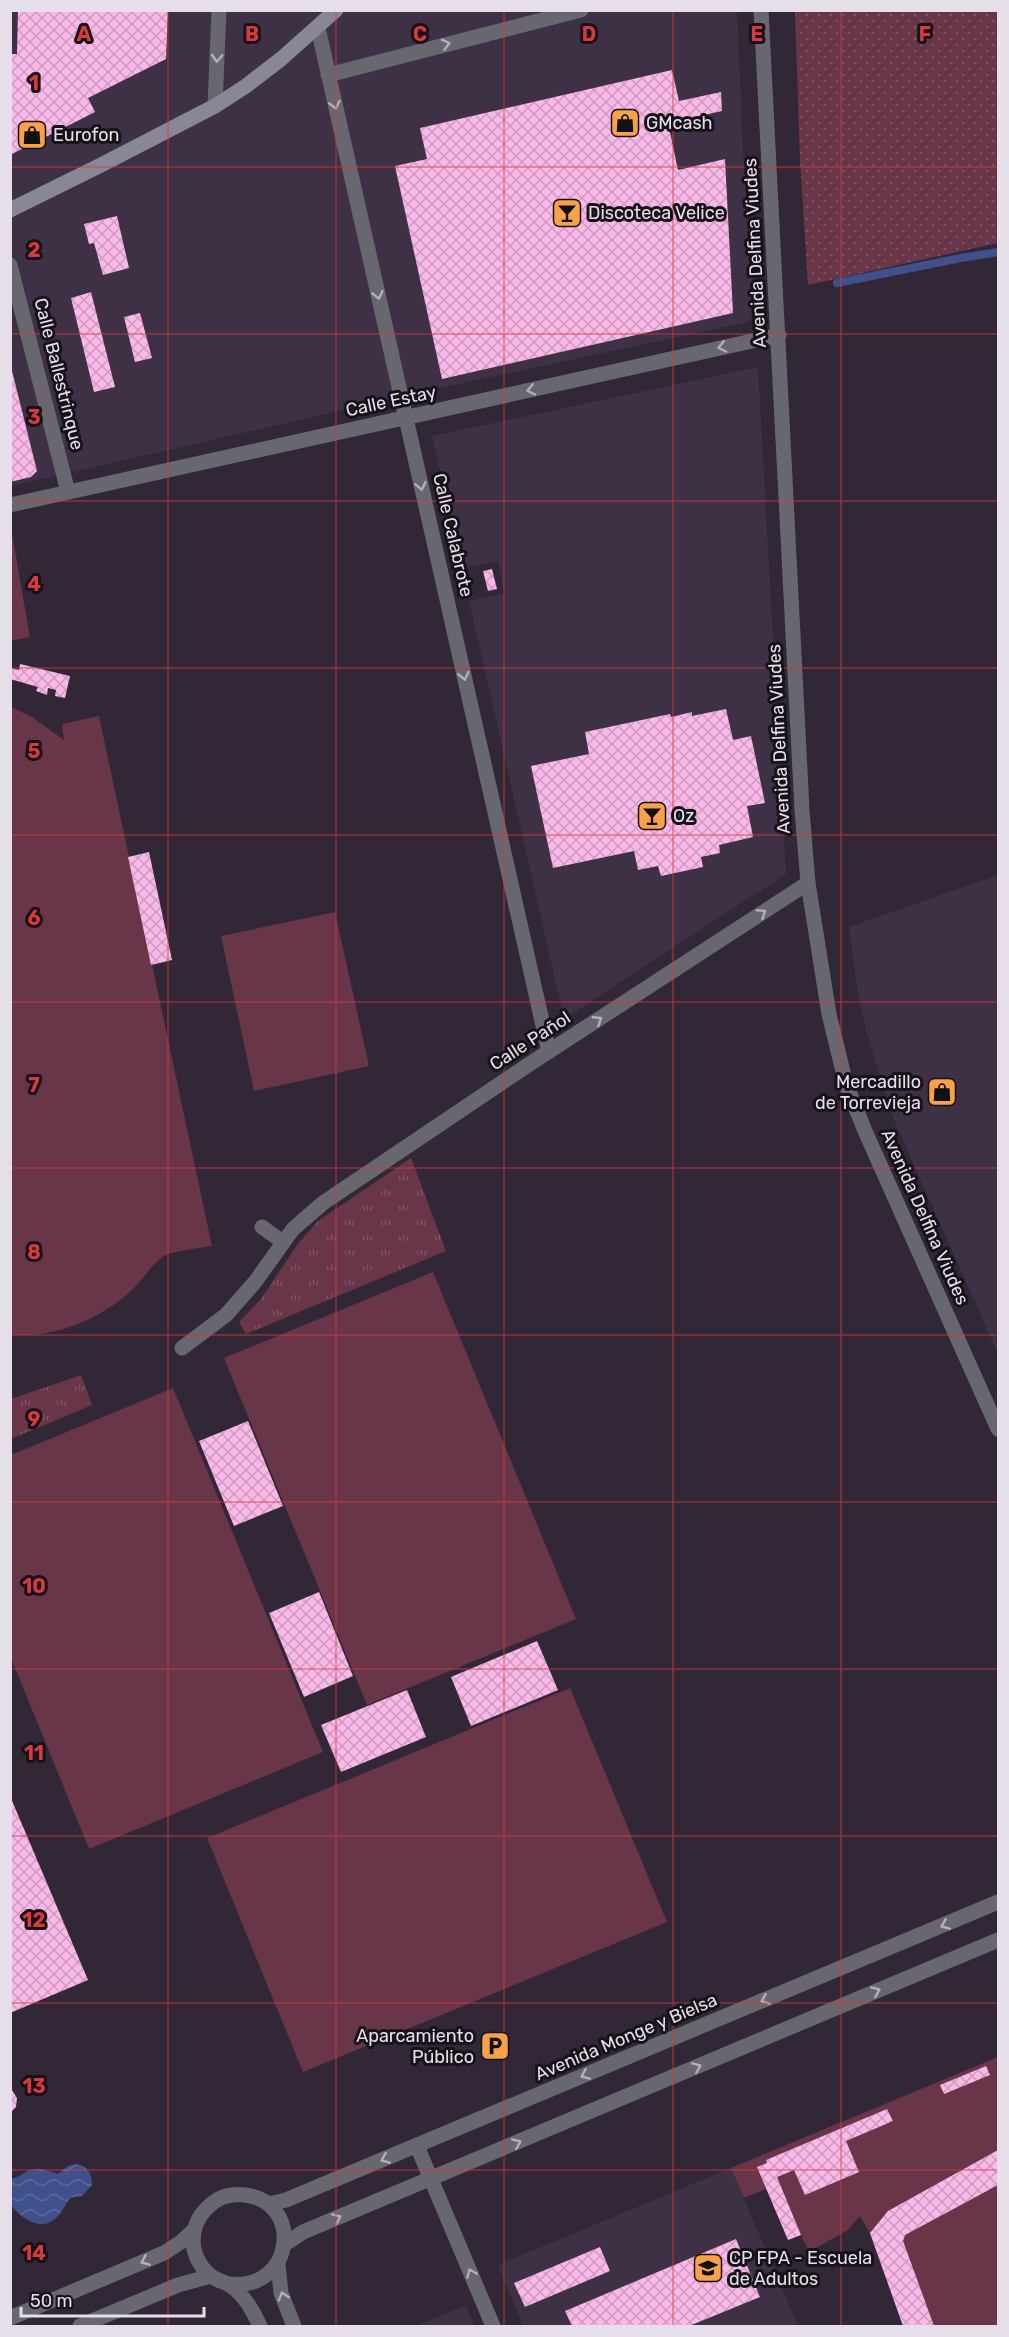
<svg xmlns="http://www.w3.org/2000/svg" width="1009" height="2337" font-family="Rubik,sans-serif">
<defs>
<pattern id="grass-tufts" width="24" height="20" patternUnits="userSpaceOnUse" patternTransform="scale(1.5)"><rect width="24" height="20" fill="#693548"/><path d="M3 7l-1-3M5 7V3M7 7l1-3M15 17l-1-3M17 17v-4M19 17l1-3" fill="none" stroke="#7e5262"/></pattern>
<pattern id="park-dots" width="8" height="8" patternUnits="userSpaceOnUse" patternTransform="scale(1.5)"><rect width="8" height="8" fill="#693548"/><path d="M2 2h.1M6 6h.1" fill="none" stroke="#7e5262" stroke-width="1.8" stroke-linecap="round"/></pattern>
<pattern id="water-waves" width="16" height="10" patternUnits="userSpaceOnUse" patternTransform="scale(1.5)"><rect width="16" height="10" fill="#3f508b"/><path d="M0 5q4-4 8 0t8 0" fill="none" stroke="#5b699b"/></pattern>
<pattern id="building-cross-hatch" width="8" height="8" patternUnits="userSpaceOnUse" patternTransform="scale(1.5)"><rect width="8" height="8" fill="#fab8e9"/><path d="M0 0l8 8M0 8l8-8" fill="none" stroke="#cd9bc0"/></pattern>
</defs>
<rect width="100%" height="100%" fill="#312737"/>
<!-- built -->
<path fill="#3e3145" d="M 10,11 L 737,11 L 743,150 L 755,314 L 748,322 L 422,392 L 11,486 Z
M 758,367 L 786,874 L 564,1019 L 469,601 L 504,593 L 498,561 L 462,569 L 432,436 Z
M 998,875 L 998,1354 L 893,1118 L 866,1031 L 857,987 L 849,927 Z
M 731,2168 L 798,2326 L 523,2326 L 498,2265 Z
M 466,2305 L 475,2326 L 416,2326 Z"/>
<!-- grass -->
<path fill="url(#grass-tufts)" d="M 411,1158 L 446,1251 L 246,1334 L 239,1322 L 261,1299 L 297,1245 L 318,1221 Z
M 81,1375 L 92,1405 L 11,1439 L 11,1399 Z"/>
<!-- park -->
<path fill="url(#park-dots)" d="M 795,11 L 998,11 L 998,243 L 808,285 L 800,160 Z"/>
<!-- garden -->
<path fill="#693548" d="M 11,528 L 30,637 L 11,641 L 10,641 Z
M 11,707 L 32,717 L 64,740 L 62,724 L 99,716 L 212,1246 C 200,1248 171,1251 162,1257 C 152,1265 143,1279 134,1288 C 103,1319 54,1338 11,1335 Z
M 335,912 L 369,1066 L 254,1091 L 221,936 Z
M 433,1272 L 576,1619 L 367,1705 L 224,1358 Z
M 173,1388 L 323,1752 L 89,1849 L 11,1658 L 11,1455 Z
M 570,1688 L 667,1922 L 303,2072 L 207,1838 Z
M 998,2057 L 998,2326 L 903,2326 L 870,2234 L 860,2216 L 848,2230 L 809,2252 L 801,2235 L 788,2240 L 766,2189 L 744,2198 L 731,2168 Z"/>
<!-- water -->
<path fill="url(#water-waves)" d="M 76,2164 C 88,2167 92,2173 92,2185 L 82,2196 L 70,2198 C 66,2204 63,2210 59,2215 C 43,2234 23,2220 11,2205 L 11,2178 C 17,2179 18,2176 24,2173 C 36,2165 46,2170 58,2174 L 68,2166 Z"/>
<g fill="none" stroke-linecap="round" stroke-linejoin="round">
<!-- stream -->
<path stroke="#3f508b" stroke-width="8" d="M 837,283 L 961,258 L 998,252"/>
</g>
<!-- building -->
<path fill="url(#building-cross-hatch)" d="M 18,10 L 168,10 L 166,59 L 88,98 L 95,112 L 12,154 L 10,54 L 17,54 Z
M 672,70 L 679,101 L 721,92 L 722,111 L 668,123 L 678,170 L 725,159 L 733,313 L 442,379 L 395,166 L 427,159 L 420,128 Z
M 117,216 L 129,268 L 103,275 L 94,243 L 89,244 L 84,224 Z
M 91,292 L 115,387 L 94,392 L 71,298 Z
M 140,313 L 152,358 L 135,362 L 124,317 Z
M 10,363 L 37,471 L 31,477 L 10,482 Z
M 492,569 L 497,589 L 488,591 L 483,571 Z
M 20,664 L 70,676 L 65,698 L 55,696 L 56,690 L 48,688 L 47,695 L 36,691 L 38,687 L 10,679 L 10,668 L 19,670 Z
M 726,709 L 733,740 L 751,736 L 765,803 L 747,806 L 753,837 L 719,845 L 720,853 L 701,857 L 703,867 L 661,876 L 658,866 L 638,870 L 634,851 L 553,868 L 531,766 L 589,754 L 585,732 L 670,714 L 671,717 L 692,712 L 692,716 Z
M 149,852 L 172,960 L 151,965 L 128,857 Z
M 248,1421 L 283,1506 L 234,1526 L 199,1441 Z
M 319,1592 L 353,1676 L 304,1697 L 269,1613 Z
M 537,1641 L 558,1690 L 471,1726 L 451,1677 Z
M 407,1690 L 426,1737 L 341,1772 L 321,1725 Z
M 10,1796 L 88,1980 L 10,2013 Z
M 986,2066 L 990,2075 L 944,2094 L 940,2085 Z
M 10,2087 L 17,2098 L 16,2107 L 10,2113 Z
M 887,2109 L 893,2121 L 846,2141 L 859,2172 L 805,2195 L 794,2170 L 777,2177 L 801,2235 L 788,2240 L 757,2167 L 767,2163 L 766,2160 Z
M 998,2150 L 998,2185 L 905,2235 L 903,2241 L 934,2326 L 903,2326 L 870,2233 L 888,2211 Z
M 736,2239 L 760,2297 L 689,2326 L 572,2326 L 565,2311 Z
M 600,2247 L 610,2271 L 525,2307 L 514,2283 Z"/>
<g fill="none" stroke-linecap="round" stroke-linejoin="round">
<!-- minor -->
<path stroke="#68666f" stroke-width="15" d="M 318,28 L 549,1052
M 328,75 L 581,10
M 215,106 L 219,10
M 10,265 L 68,492
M 10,505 L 779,335
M 262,1227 L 283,1242
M 182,1348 L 226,1315 L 255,1282 L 293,1229 L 323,1203 L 528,1065 L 808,883
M 417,2146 L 493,2326"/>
<!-- tertiary -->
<path stroke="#68666f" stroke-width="15" d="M 761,10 L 802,810 L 808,883 L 829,1014 L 846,1084 L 865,1131 L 998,1429
M 269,2204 L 286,2200 L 998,1902
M 285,2244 L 303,2232 L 998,1940
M 278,2264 L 281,2293 L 294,2326
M 230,2284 C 294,2291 304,2202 245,2195 C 231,2193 218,2197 208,2207 C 196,2218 191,2234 194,2249 C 197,2262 206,2275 218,2280 C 223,2282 227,2283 231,2286 C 245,2296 253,2311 260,2326
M 10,2318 L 164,2253 L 181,2242 L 194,2230
M 80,2326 L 178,2285 L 211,2276"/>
<!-- secondary -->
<path stroke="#898795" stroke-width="15" d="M 10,210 L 103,164 L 215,106 L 246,86 L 281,59 L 336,10"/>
</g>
<!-- one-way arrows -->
<defs><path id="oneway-chevron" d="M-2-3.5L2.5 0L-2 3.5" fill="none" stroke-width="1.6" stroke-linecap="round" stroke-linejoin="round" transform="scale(1.5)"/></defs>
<g stroke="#b4afb8">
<use href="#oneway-chevron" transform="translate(446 44) rotate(-14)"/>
<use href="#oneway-chevron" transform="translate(217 58) rotate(93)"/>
<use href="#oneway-chevron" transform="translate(335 105) rotate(77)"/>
<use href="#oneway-chevron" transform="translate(378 295) rotate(77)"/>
<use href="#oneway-chevron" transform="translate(722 347) rotate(168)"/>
<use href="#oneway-chevron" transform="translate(531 390) rotate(168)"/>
<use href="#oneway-chevron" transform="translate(421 486) rotate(77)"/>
<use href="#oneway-chevron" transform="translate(464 676) rotate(77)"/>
<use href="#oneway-chevron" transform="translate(762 913) rotate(-33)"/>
<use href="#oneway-chevron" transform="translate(598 1020) rotate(-33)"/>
<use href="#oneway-chevron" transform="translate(945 1925) rotate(157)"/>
<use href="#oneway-chevron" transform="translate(876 1991) rotate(-23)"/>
<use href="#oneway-chevron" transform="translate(765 2000) rotate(157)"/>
<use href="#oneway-chevron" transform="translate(697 2067) rotate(-23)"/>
<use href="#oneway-chevron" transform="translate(585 2075) rotate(157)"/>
<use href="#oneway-chevron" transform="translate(517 2143) rotate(-23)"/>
<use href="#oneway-chevron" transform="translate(385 2159) rotate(157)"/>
<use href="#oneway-chevron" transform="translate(337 2218) rotate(-23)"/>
<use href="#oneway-chevron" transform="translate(145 2261) rotate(157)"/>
<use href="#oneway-chevron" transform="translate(471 2273) rotate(-113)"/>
<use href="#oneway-chevron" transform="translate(283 2296) rotate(-107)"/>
</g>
<!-- grid -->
<path fill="none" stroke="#d83a3b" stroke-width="1.5" stroke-opacity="0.55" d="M 168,10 L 168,2326M 336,10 L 336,2326M 504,10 L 504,2326M 673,10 L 673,2326M 841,10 L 841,2326M 10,167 L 998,167M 10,334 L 998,334M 10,501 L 998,501M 10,668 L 998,668M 10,835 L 998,835M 10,1002 L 998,1002M 10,1168 L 998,1168M 10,1335 L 998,1335M 10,1502 L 998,1502M 10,1669 L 998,1669M 10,1836 L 998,1836M 10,2003 L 998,2003M 10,2170 L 998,2170"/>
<!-- icons -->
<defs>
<g id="shop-square" transform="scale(1.5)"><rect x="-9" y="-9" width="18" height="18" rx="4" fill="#f7a248" stroke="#171219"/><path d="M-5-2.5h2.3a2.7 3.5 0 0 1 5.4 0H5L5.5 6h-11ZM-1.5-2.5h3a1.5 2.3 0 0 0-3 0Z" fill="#111"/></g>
<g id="bar-square" transform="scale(1.5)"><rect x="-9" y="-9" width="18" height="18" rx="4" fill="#f7a248" stroke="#171219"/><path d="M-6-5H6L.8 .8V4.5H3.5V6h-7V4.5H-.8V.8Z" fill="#111"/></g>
<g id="parking-square" transform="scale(1.5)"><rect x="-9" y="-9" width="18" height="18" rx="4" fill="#f7a248" stroke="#171219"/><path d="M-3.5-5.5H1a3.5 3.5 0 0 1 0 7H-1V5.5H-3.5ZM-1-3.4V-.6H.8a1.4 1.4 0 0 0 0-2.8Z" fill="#111"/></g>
<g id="school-square" transform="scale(1.5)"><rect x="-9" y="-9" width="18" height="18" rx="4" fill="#f7a248" stroke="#171219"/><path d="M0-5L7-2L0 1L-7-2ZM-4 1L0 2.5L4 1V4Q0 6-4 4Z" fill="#111"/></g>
</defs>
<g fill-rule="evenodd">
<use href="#shop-square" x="625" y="123"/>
<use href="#shop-square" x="32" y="135"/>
<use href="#bar-square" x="567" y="213"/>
<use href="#bar-square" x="652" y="816"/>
<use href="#shop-square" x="942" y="1092"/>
<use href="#parking-square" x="495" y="2046"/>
<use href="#school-square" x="708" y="2268"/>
</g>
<g text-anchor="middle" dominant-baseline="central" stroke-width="6" stroke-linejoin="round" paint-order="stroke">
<!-- poi labels -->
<g font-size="18" fill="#e6dfe9" stroke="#171219" text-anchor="start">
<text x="646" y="123">GMcash</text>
<text x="53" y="135">Eurofon</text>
<text x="588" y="213">Discoteca Velice</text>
<text x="673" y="816">Oz</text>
<text x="921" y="1082" text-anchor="end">Mercadillo<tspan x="921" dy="21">de Torrevieja</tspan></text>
<text x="474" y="2036" text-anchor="end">Aparcamiento<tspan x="474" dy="21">Público</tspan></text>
<text x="729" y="2258">CP FPA - Escuela<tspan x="729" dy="21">de Adultos</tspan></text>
</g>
<!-- street labels -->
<g font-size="18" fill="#e6dfe9" stroke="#171219">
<text transform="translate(755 253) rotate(-93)">Avenida Delfina Viudes</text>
<text transform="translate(59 374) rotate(76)">Calle Ballestrinque</text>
<text transform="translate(391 401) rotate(-12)">Calle Estay</text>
<text transform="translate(453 535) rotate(77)">Calle Calabrote</text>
<text transform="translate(779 739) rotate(-93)">Avenida Delfina Viudes</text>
<text transform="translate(530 1041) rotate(-33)">Calle Pañol</text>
<text transform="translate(925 1217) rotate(66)">Avenida Delfina Viudes</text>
<text transform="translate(626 2037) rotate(-23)">Avenida Monge y Bielsa</text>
</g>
</g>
<g font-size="20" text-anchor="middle" font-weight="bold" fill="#d83a3b" stroke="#171219" stroke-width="6" stroke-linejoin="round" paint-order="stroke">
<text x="84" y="41">A</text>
<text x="252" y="41">B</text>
<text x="420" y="41">C</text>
<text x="589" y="41">D</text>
<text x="757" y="41">E</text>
<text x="925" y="41">F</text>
<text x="34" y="90">1</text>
<text x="34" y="257">2</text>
<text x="34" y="424">3</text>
<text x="34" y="591">4</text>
<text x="34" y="758">5</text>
<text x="34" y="925">6</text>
<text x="34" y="1092">7</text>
<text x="34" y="1259">8</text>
<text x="34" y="1426">9</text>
<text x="34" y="1593">10</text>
<text x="34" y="1760">11</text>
<text x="34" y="1927">12</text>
<text x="34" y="2093">13</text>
<text x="34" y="2260">14</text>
</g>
<!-- border -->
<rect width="1009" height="2337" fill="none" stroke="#e6dfe9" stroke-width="24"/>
<!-- scale -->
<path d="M21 2307v9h183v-9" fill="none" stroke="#e6dfe9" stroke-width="3"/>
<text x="30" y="2307" font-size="18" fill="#e6dfe9" stroke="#171219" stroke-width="4.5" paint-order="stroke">50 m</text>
</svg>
